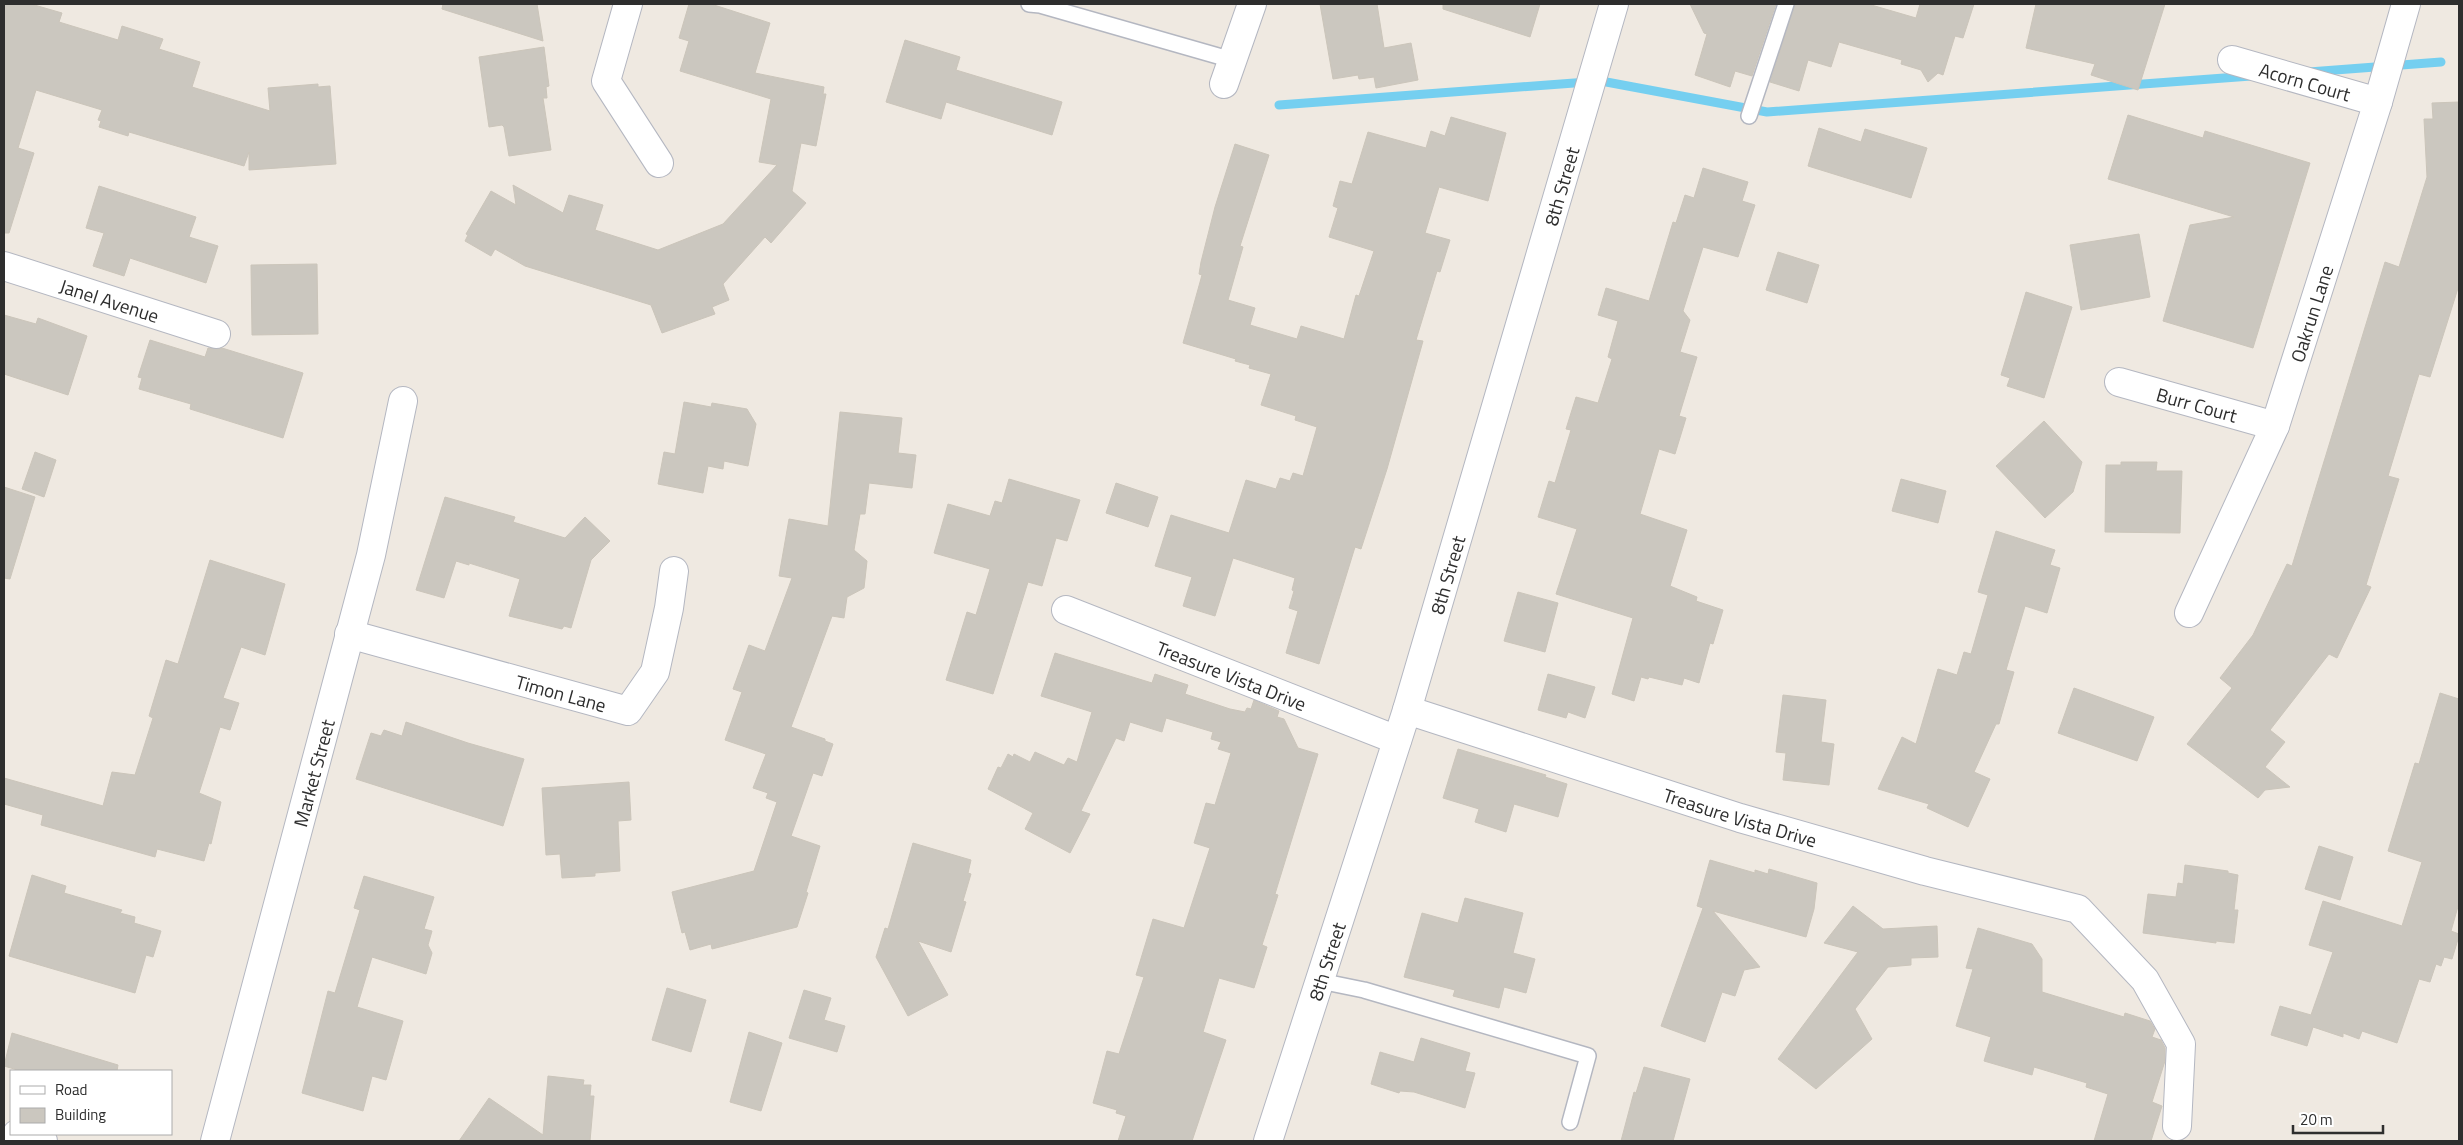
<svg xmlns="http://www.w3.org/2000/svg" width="2463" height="1145" font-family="'Titillium Web',sans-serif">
<rect width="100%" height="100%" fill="#efe9e1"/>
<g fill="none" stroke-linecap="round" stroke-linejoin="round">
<!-- stream -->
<path stroke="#75cff0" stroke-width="9" d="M 2309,72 L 2441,62
M 1279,105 L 1601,81 L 1767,112 L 2251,76"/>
</g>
<!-- building -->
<path fill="#cbc7bf" stroke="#cbc5ba" d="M 4,4 L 31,4 L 62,13 L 59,22 L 118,40 L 122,26 L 163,39 L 159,49 L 200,62 L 192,87 L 270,111 L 268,88 L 318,84 L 318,87 L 330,86 L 336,164 L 249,170 L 249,152 L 244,166 L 129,132 L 128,136 L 99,127 L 101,121 L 98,120 L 102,110 L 36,90 L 18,148 L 34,153 L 9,233 L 4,233 Z
M 443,4 L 537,4 L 543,41 L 442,9 Z
M 689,4 L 711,4 L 770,23 L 755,73 L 824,87 L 823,94 L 826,94 L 816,146 L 801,143 L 792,191 L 806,203 L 771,243 L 765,237 L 723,284 L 729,300 L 712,307 L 715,314 L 662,333 L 651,305 L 525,266 L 495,249 L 491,256 L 465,241 L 468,235 L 466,234 L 491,191 L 516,205 L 513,185 L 563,213 L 569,195 L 603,205 L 595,230 L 658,250 L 723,224 L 777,165 L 759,162 L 771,99 L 680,71 L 689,41 L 679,38 Z
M 1320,4 L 1377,4 L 1384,48 L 1411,43 L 1418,80 L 1376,88 L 1374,77 L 1359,79 L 1358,75 L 1333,79 Z
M 1443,4 L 1540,4 L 1530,37 L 1443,9 Z
M 1690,4 L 1776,4 L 1752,76 L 1735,71 L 1730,87 L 1695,75 L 1707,34 L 1704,33 Z
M 1795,4 L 1868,4 L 1916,18 L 1920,4 L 1974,4 L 1963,38 L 1955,36 L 1943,75 L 1938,73 L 1928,82 L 1921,70 L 1901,64 L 1902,60 L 1839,42 L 1831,67 L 1808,60 L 1799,91 L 1770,82 Z
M 2036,4 L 2165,4 L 2138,90 L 2091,75 L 2095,64 L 2026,48 Z
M 905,40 L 960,57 L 956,70 L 1062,102 L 1052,135 L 946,102 L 941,119 L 886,102 Z
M 544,47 L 549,86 L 546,87 L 547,98 L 543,98 L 551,150 L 509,156 L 504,127 L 502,125 L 489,127 L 479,57 Z
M 2459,102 L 2459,285 L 2430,377 L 2419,374 L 2388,476 L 2399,479 L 2366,585 L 2371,587 L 2337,658 L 2329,654 L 2270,730 L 2285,742 L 2265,767 L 2290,787 L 2265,790 L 2258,798 L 2187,744 L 2232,688 L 2220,678 L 2253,635 L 2287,564 L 2292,566 L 2385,262 L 2399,267 L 2427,177 L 2424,119 L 2433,119 L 2432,103 Z
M 2128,115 L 2203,138 L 2205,131 L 2310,163 L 2253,348 L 2163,321 L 2190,225 L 2234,217 L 2108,179 Z
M 1451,117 L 1506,133 L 1488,201 L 1439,187 L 1425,233 L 1450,240 L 1440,272 L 1437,271 L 1416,340 L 1423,341 L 1387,469 L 1361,549 L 1355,547 L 1319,664 L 1286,653 L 1298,611 L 1289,608 L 1294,591 L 1292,590 L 1295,578 L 1233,558 L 1215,616 L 1183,606 L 1192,577 L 1155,566 L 1171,515 L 1229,533 L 1246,480 L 1276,489 L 1280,478 L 1290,481 L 1293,473 L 1303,476 L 1317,427 L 1295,420 L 1296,416 L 1261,405 L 1271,374 L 1249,368 L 1250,365 L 1235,361 L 1236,359 L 1183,343 L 1202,275 L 1199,274 L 1201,262 L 1215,207 L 1235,144 L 1269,155 L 1240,246 L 1243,247 L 1228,300 L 1255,308 L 1250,325 L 1297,339 L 1301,326 L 1344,339 L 1356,295 L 1359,296 L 1374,251 L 1329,237 L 1338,208 L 1333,206 L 1340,181 L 1352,184 L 1368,132 L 1426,148 L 1431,131 L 1445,136 Z
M 1819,128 L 1861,142 L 1865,129 L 1927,148 L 1911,198 L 1808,166 Z
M 1703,168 L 1748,182 L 1742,201 L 1755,205 L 1738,257 L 1703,247 L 1683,311 L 1690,320 L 1680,352 L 1697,357 L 1679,416 L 1686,418 L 1675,454 L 1659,449 L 1640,514 L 1687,530 L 1670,586 L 1697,597 L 1696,601 L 1723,610 L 1713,644 L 1710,643 L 1699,683 L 1684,678 L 1682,685 L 1649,677 L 1648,679 L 1641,677 L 1634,701 L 1612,694 L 1633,618 L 1556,594 L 1577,529 L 1538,517 L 1549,481 L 1555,483 L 1571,430 L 1566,429 L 1576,397 L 1598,403 L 1612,359 L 1608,357 L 1618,321 L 1598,315 L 1606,288 L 1649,301 L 1673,222 L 1676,223 L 1685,195 L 1694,198 Z
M 99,186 L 196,217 L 189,237 L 218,246 L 206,283 L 130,258 L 124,276 L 93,266 L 104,233 L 86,228 Z
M 2139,234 L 2150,297 L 2081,310 L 2070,245 Z
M 1778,252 L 1819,265 L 1807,303 L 1766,290 Z
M 317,264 L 318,334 L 252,335 L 251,265 Z
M 2026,292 L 2072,307 L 2044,398 L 2007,386 L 2010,378 L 2001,375 Z
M 4,315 L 36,324 L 38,318 L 87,336 L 68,395 L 4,374 Z
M 150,340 L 205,357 L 208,348 L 222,348 L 303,373 L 283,438 L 190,409 L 191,404 L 139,389 L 142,378 L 138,377 Z
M 684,402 L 711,407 L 712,403 L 747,409 L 756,424 L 748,466 L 724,461 L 723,469 L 708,466 L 703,493 L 658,484 L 664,452 L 675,454 Z
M 840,412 L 902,418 L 898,453 L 916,455 L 912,488 L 869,483 L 865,514 L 860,514 L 854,550 L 867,561 L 864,588 L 847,597 L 844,618 L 832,616 L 791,727 L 825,739 L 825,741 L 833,744 L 822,776 L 813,773 L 791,836 L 820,846 L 806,892 L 808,893 L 797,927 L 712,949 L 711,944 L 690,950 L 685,932 L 682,933 L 672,892 L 754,871 L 777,802 L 766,798 L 768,793 L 753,788 L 766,754 L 725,740 L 742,692 L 733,689 L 749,645 L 765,651 L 792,578 L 779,576 L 789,519 L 828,526 Z
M 2044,421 L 2082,462 L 2073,492 L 2045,518 L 1996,466 Z
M 35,452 L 56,460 L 44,497 L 22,489 Z
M 2121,462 L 2157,462 L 2156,471 L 2182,471 L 2180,533 L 2105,532 L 2106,465 L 2121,465 Z
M 1009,479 L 1080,500 L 1067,541 L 1056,538 L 1042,586 L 1028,582 L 993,694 L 946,680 L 967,612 L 976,615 L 990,569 L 934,553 L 948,504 L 990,516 L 995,501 L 1002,503 Z
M 1901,479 L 1946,491 L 1938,523 L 1892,511 Z
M 1116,483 L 1158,497 L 1148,527 L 1106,513 Z
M 4,487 L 35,497 L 10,579 L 4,578 Z
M 445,497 L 515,517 L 513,522 L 565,538 L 585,517 L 610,541 L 591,560 L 571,628 L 564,626 L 562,629 L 509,616 L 520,579 L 469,563 L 469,565 L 456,561 L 444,598 L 416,590 Z
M 1996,531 L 2055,550 L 2050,565 L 2060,568 L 2047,613 L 2025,606 L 2006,670 L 2014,672 L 1999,724 L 1996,724 L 1974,772 L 1990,779 L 1968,827 L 1927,808 L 1929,804 L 1878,789 L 1902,737 L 1916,744 L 1938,669 L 1957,675 L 1964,652 L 1971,654 L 1988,595 L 1978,592 Z
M 210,560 L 285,584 L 265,655 L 241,647 L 223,698 L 239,703 L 230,730 L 220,727 L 199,793 L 221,802 L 211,844 L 209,843 L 204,861 L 157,849 L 155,857 L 41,825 L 43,815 L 4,804 L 4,778 L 103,806 L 112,772 L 135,775 L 153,718 L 149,716 L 166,660 L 178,664 Z
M 1518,592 L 1558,603 L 1545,652 L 1504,641 Z
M 1055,653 L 1152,683 L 1155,674 L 1188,685 L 1185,694 L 1230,709 L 1245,712 L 1247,708 L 1251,709 L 1254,700 L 1279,711 L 1277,717 L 1284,719 L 1298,748 L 1318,754 L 1275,894 L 1278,895 L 1262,945 L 1267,947 L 1254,988 L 1219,978 L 1203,1032 L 1226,1040 L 1192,1141 L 1118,1141 L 1126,1116 L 1116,1113 L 1117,1110 L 1093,1103 L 1107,1051 L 1119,1054 L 1144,977 L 1136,975 L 1153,919 L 1184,928 L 1210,848 L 1194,843 L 1206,803 L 1215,805 L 1231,753 L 1218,749 L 1221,742 L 1211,739 L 1213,732 L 1166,718 L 1162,732 L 1130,722 L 1124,741 L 1116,738 L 1081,811 L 1090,814 L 1070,853 L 1025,829 L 1033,813 L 988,789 L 998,767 L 1001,768 L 1008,754 L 1013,757 L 1014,754 L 1030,762 L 1035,752 L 1064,765 L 1068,758 L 1077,762 L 1092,712 L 1041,696 Z
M 1548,674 L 1595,687 L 1585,718 L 1568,712 L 1566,718 L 1538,710 Z
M 2074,688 L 2154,717 L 2137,761 L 2058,733 Z
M 2440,693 L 2459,699 L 2459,903 L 2451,931 L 2459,934 L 2459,936 L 2452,959 L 2444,957 L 2441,966 L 2436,964 L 2430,982 L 2419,979 L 2397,1043 L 2362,1031 L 2359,1039 L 2343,1033 L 2343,1037 L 2313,1027 L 2307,1046 L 2271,1035 L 2280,1006 L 2311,1015 L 2333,952 L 2309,945 L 2323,901 L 2402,926 L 2422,862 L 2388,851 L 2415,763 L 2419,764 Z
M 1783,695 L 1826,700 L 1821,742 L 1834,744 L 1829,785 L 1783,780 L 1786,753 L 1776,752 Z
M 406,722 L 468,743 L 524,759 L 503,826 L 356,779 L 371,733 L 381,736 L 384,730 L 402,736 Z
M 1458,749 L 1546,775 L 1545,777 L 1567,784 L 1558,817 L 1514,804 L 1506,832 L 1475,822 L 1479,809 L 1443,798 Z
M 629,782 L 631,820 L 618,821 L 620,871 L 595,873 L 595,876 L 562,878 L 560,854 L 546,855 L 542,788 Z
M 913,843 L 971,860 L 968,873 L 971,874 L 963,901 L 966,902 L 951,952 L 918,941 L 948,995 L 908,1016 L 876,957 L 885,928 L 888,929 Z
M 2319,846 L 2353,857 L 2340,900 L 2305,889 Z
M 1710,860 L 1755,873 L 1755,870 L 1768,874 L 1769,869 L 1817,883 L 1814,909 L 1806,937 L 1713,911 L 1760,967 L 1744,970 L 1735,996 L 1722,992 L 1705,1042 L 1661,1026 L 1703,908 L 1697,906 Z
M 2185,865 L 2228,871 L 2228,873 L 2238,875 L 2234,910 L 2238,910 L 2234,943 L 2216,941 L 2216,943 L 2143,933 L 2148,894 L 2176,897 L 2178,883 L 2183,884 Z
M 32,875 L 66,886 L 64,893 L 122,910 L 120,913 L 135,917 L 134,923 L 161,931 L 153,957 L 146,955 L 135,993 L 9,956 Z
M 364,876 L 434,897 L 424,929 L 432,931 L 428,945 L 432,953 L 426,974 L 372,957 L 357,1007 L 403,1021 L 386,1080 L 372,1076 L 363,1111 L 302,1093 L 328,991 L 335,993 L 360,910 L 354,908 Z
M 1465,898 L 1523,913 L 1513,953 L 1535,959 L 1526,993 L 1504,987 L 1499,1008 L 1453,996 L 1455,990 L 1404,977 L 1422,913 L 1458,923 Z
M 1853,906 L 1883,929 L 1937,926 L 1938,957 L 1911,958 L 1911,965 L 1888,967 L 1855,1009 L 1872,1039 L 1816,1089 L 1778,1059 L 1858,952 L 1824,943 Z
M 1978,928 L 2032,944 L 2042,959 L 2042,992 L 2124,1017 L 2125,1013 L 2150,1021 L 2155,1029 L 2152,1037 L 2161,1040 L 2165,1048 L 2165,1061 L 2152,1102 L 2162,1106 L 2151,1141 L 2094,1141 L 2108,1094 L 2086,1087 L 2087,1083 L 2034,1067 L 2032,1075 L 1984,1061 L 1991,1037 L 1956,1026 L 1973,969 L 1966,968 Z
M 667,988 L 706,1000 L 691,1052 L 652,1040 Z
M 804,990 L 831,998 L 824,1020 L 845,1026 L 837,1052 L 789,1038 Z
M 749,1032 L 782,1043 L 761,1111 L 730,1102 Z
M 12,1033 L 118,1065 L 117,1071 L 21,1071 L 4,1066 Z
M 1421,1038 L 1470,1053 L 1465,1071 L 1475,1073 L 1465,1108 L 1414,1092 L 1400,1091 L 1399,1093 L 1371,1084 L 1380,1052 L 1414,1062 Z
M 1644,1067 L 1690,1079 L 1673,1141 L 1621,1141 L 1634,1092 L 1636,1093 Z
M 548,1076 L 584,1080 L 583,1085 L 591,1085 L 590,1096 L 594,1096 L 590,1141 L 459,1141 L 489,1098 L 543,1135 Z"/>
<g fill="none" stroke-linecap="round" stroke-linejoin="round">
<!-- service casing -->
<g stroke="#b4b7c1" stroke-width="18">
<path id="service" d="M 1029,4 L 1040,5 L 1232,60
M 1749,116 L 1786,4
M 1320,981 L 1364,990 L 1588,1056 L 1570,1122"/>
</g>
<!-- minor casing -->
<g stroke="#b4b7c1" stroke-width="30">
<g id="minor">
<path d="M 628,4 L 606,81 L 659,163"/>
<path id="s1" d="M 2232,60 L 2378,102"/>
<path d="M 1224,84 L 1252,4"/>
<path id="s2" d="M 4,266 L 216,334"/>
<path id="s3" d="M 2119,382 L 2275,426"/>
<path id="s4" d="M 1066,610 L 1397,740"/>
<path id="s5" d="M 2189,613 L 2275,426 L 2378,102 L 2406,4"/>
<path id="s6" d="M 349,634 L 628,711 L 655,672 L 669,608 L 674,571"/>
<path id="s7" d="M 1407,710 L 1740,818 L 1925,871 L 2078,909 L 2145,980 L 2181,1044 L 2177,1126"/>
<path d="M 17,1134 L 43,1141"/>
<path id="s8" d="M 215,1141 L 371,555 L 403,401"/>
<path id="s9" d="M 1268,1141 L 1407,710 L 1614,4"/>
</g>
</g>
<!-- service -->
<use href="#service" stroke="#fff" stroke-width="15"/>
<!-- minor -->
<use href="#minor" stroke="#fff" stroke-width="28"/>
</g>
<g text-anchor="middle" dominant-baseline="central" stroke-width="5" stroke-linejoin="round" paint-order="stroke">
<!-- street labels -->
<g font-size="19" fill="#2e2e2e" stroke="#fff">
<text stroke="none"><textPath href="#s1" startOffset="76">Acorn Court</textPath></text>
<text stroke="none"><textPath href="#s9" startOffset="999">8th Street</textPath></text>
<text stroke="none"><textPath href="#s2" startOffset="111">Janel Avenue</textPath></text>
<text stroke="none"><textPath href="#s5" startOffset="324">Oakrun Lane</textPath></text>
<text stroke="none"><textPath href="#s3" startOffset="81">Burr Court</textPath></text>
<text stroke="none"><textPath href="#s9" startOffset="594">8th Street</textPath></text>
<text stroke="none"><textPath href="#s4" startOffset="178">Treasure Vista Drive</textPath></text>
<text stroke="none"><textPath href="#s6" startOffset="220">Timon Lane</textPath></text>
<text stroke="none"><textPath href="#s8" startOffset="381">Market Street</textPath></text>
<text stroke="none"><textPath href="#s7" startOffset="350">Treasure Vista Drive</textPath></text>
<text stroke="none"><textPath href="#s9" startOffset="189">8th Street</textPath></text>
</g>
</g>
<!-- border -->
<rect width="2463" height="1145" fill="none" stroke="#2e2e2e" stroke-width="10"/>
<!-- legend -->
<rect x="10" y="1070" width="162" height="65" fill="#ffffff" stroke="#ababab"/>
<rect x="20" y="1086" width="25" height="8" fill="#ffffff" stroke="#ababab"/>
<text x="55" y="1095" font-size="15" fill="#2e2e2e">Road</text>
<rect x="20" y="1108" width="25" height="15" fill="#cbc7bf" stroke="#ababab"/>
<text x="55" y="1120" font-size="15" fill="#2e2e2e">Building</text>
<!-- scale -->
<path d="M2293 1125v8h90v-8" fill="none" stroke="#2e2e2e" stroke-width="2.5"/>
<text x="2300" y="1125" font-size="15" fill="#2e2e2e" stroke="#ffffff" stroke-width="4" paint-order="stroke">20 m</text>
</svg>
